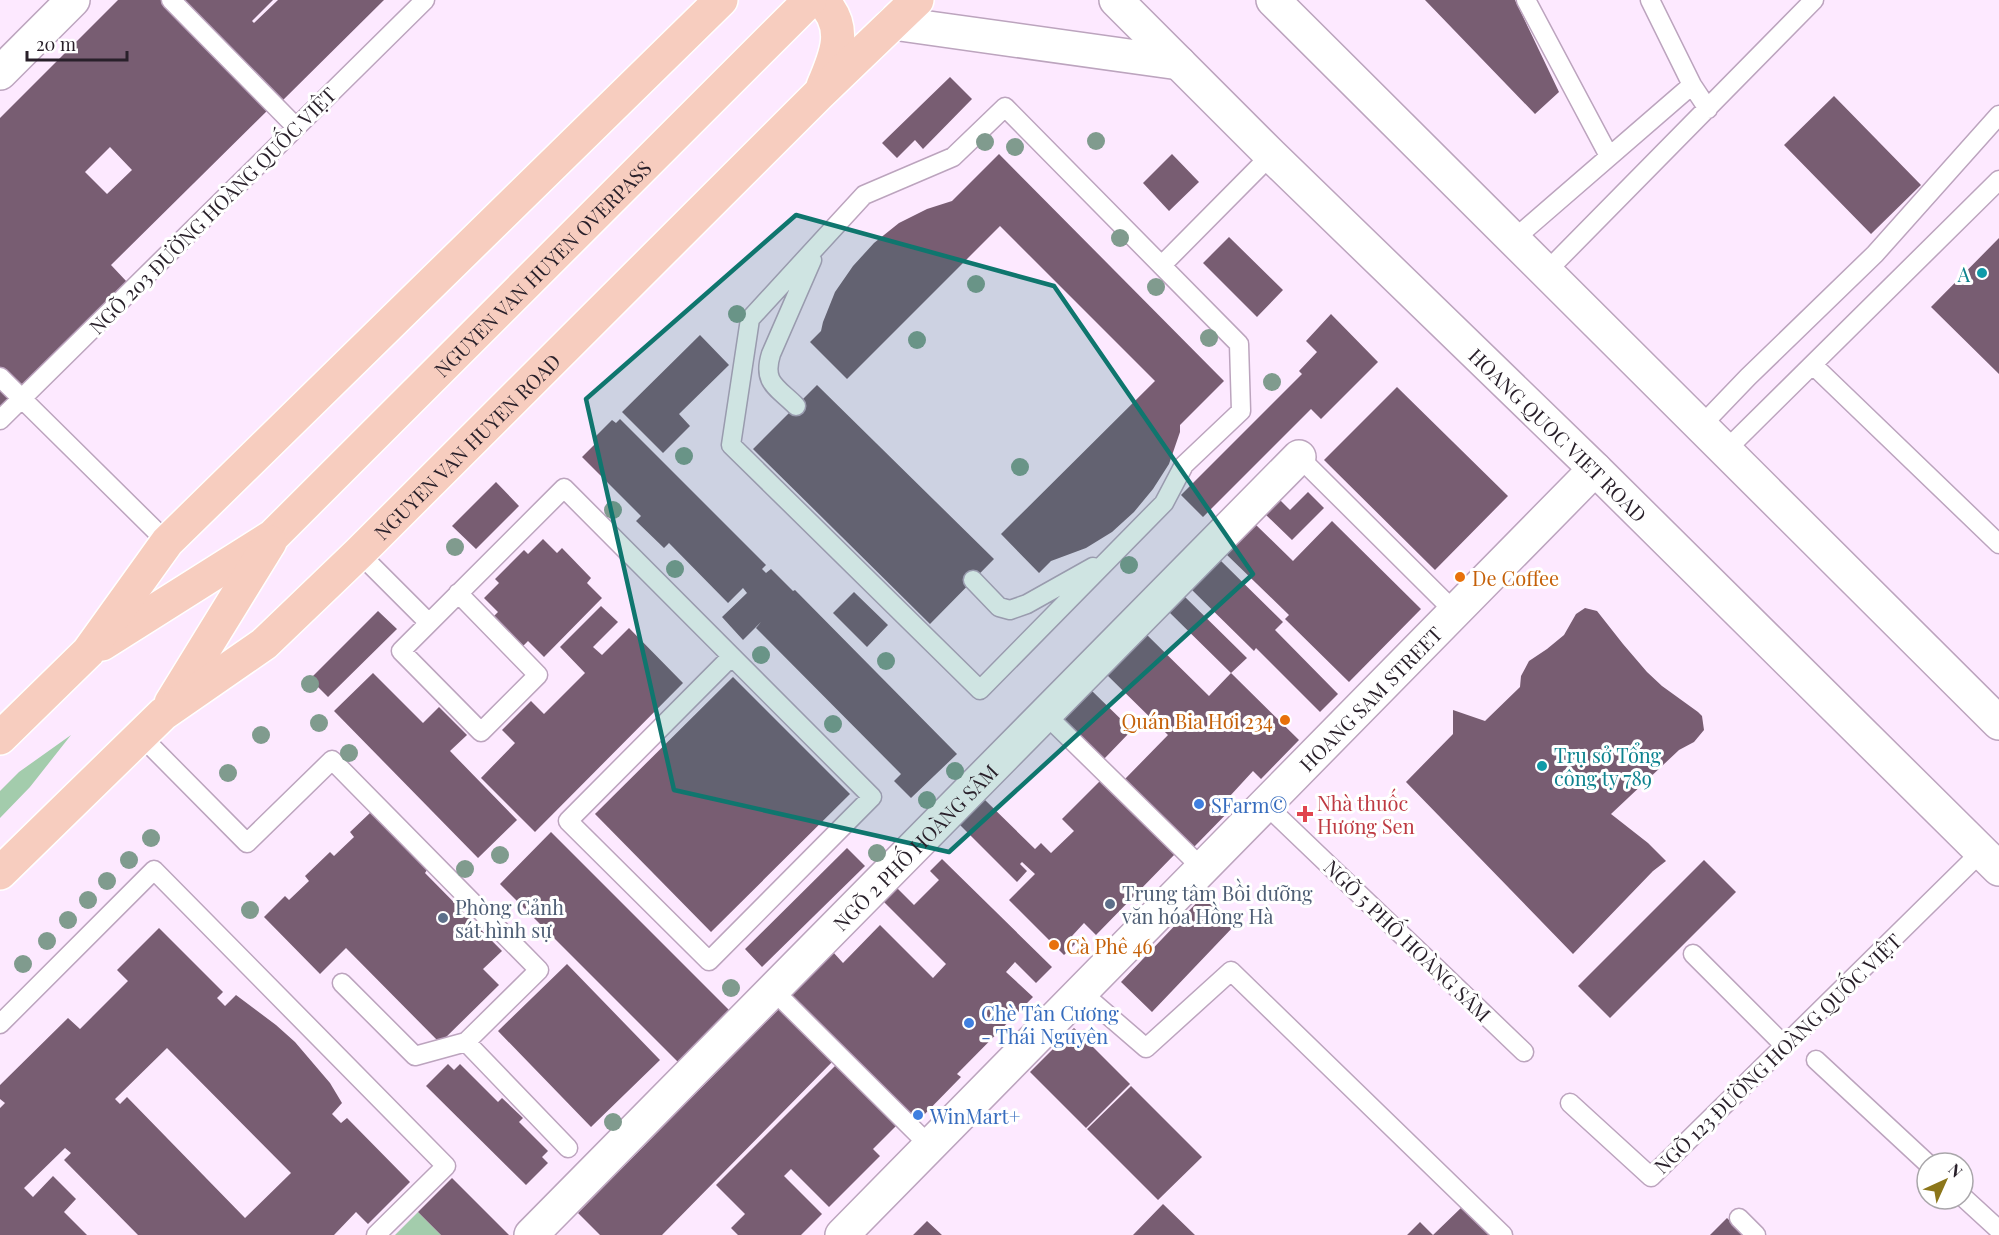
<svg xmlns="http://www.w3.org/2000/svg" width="1999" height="1235" font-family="'Playfair Display',serif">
<rect width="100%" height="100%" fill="#fde9ff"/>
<!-- green -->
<path fill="#a3ccac" d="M 71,735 L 30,787 L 0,818 L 0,791 L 19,772 Z
M 418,1212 L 441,1235 L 395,1235 Z"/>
<!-- building -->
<path fill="#785d72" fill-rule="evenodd" d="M 118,0 L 164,0 L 271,107 L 111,265 L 127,282 L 20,388 L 0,368 L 0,118 ZM 110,147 L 132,170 L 107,194 L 85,172 Z
M 176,0 L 273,0 L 252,21 L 254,23 L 278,0 L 384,0 L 279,104 Z
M 1425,0 L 1515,0 L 1559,92 L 1535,114 Z
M 950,77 L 972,99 L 923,149 L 915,140 L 897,158 L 882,143 Z
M 1834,96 L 1921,185 L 1871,234 L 1784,145 Z
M 999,154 L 1224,381 L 1180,425 L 1180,432 L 1169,464 L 1153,489 L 1134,512 L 1112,532 L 1086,548 L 1051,561 L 1039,573 L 1001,534 L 1155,381 L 1000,226 L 847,379 L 810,342 L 821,331 L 823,322 L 835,292 L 853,266 L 874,243 L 899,223 L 927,209 L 952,201 Z
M 1172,154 L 1199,182 L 1169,211 L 1143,183 Z
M 1229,237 L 1283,290 L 1257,317 L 1203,263 Z
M 1999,238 L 1999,374 L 1931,307 Z
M 1331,314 L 1378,362 L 1321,419 L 1311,409 L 1203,517 L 1181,495 L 1302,374 L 1299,371 L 1317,352 L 1306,341 Z
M 700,335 L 729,365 L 679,414 L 690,426 L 663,453 L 622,412 Z
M 817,385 L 994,559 L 930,624 L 753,449 Z
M 1397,387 L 1508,496 L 1435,570 L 1324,460 Z
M 0,389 L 9,398 L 0,407 Z
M 620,419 L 766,565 L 762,569 L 766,573 L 771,569 L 793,591 L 795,590 L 957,754 L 911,798 L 894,781 L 901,774 L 756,628 L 761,622 L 743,640 L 722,617 L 747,593 L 743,588 L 728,603 L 669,543 L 664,548 L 636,521 L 641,516 L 582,457 L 596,443 L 593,439 L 612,420 L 616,423 Z
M 496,482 L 519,506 L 476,549 L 452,526 Z
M 1308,492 L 1324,508 L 1292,540 L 1265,514 L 1279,499 L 1290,510 Z
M 1332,521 L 1421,609 L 1349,682 L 1285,619 L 1289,615 L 1226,554 L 1255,524 L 1293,561 Z
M 543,539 L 557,553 L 562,548 L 591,578 L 587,583 L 602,598 L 544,657 L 528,641 L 523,646 L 494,616 L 498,612 L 484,598 L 499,583 L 495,579 L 524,550 L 528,554 Z
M 1220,560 L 1283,622 L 1275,630 L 1338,694 L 1320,712 L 1256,648 L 1254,651 L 1191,589 Z
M 854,592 L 888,625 L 867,647 L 833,613 Z
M 1184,596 L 1247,658 L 1231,673 L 1169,612 Z
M 601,606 L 618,622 L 593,647 L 602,655 L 629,628 L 683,683 L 535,832 L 481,778 L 515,743 L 502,730 L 531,701 L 544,714 L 585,673 L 560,647 Z
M 1585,608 L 1597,611 L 1623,644 L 1647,672 L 1662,686 L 1698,712 L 1702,716 L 1704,730 L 1694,742 L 1679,750 L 1611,814 L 1648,843 L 1666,861 L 1653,871 L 1573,954 L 1406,782 L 1453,734 L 1453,710 L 1485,721 L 1520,687 L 1521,676 L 1529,661 L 1547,649 L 1564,635 L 1576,614 Z
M 378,611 L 397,629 L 328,697 L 310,679 Z
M 1146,634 L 1209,696 L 1231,673 L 1299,740 L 1261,779 L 1253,771 L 1230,796 L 1237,803 L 1194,847 L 1125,779 L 1168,735 L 1106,674 Z
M 373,673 L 423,723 L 439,707 L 467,735 L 450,751 L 517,820 L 478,858 L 334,711 Z
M 733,677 L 850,794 L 711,932 L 595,814 Z
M 1091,690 L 1132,730 L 1104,759 L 1063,718 Z
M 1101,780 L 1175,854 L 1096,935 L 1084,923 L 1072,936 L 1077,942 L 1064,955 L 1009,900 L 1035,874 L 1022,862 L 1020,864 L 1027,871 L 1017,882 L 960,825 L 985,800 L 1035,849 L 1041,843 L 1051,853 L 1074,831 L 1062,819 Z
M 371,812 L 427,870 L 425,873 L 502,951 L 483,969 L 499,985 L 440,1043 L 346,948 L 320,974 L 264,917 L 285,896 L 289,900 L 309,881 L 305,876 L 330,852 L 334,856 L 354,837 L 350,832 Z
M 551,832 L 731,1012 L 680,1064 L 500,884 Z
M 847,848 L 865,866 L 762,967 L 745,949 Z
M 942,859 L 1052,967 L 1036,983 L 1015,962 L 1006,972 L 1033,997 L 957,1074 L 961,1077 L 918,1121 L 790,996 L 833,952 L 843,963 L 880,925 L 933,978 L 946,964 L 884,902 L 897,888 L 914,905 L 939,880 L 930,871 Z
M 1704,860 L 1736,892 L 1610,1018 L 1578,986 Z
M 1203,896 L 1234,926 L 1152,1012 L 1121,982 Z
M 159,928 L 223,992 L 217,998 L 225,1006 L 236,995 L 276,1025 L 295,1042 L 330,1083 L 342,1103 L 332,1114 L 341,1123 L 347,1118 L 410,1182 L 368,1224 L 356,1212 L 334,1235 L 138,1235 L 64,1160 L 71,1153 L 65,1148 L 24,1188 L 33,1197 L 53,1176 L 76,1199 L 64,1212 L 87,1235 L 0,1235 L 0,1108 L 5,1103 L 0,1099 L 0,1085 L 68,1018 L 80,1029 L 128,981 L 117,970 ZM 167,1048 L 291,1173 L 245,1218 L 127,1097 L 120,1104 L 115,1099 Z
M 567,964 L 660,1060 L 591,1127 L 498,1031 Z
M 779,1009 L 833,1061 L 662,1235 L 600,1235 L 578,1213 Z
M 1074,1028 L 1130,1084 L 1086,1128 L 1030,1072 Z
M 448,1064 L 454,1070 L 460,1064 L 498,1102 L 502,1098 L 523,1118 L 519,1122 L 548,1151 L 542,1157 L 548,1163 L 526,1185 L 426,1086 Z
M 836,1065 L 897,1125 L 873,1149 L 880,1156 L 829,1207 L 791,1169 L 784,1176 L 822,1214 L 801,1235 L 738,1235 L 731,1228 L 745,1214 L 716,1185 Z
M 1131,1086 L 1202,1157 L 1158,1200 L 1087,1129 Z
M 452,1178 L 509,1235 L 441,1235 L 418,1212 Z
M 1163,1204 L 1195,1235 L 1133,1235 Z
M 1463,1206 L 1492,1235 L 1407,1235 L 1420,1222 L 1433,1235 Z
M 1727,1218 L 1744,1235 L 1710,1235 Z
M 927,1221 L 942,1235 L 913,1235 Z"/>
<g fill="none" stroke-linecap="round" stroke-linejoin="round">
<!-- lane casing -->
<g stroke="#bca4be" stroke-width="21">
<path id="lane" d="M 171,0 L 296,127
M 1526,0 L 1609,156
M 1650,0 L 1692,85 L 1708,109
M 1005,107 L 1239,344 L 1241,411 L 1184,465 L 1164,503 L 980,690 L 731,445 L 750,319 L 864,195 L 953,157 Z
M 1513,240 L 1692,85
M 1162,265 L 1271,155
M 1545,273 L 1814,0
M 1813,365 L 1999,544
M 0,377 L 167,542
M 796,406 C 777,387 762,383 771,354 L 812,260
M 0,420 L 425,0
M 1701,426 L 1748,377 L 1875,254 L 1999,115
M 1726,450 L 1999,180
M 1299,457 L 1454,611
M 359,553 L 429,623
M 973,580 L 999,607 L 1010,610 L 1027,604 L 1093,567
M 458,593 L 538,675 L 481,732 L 401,651 L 564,488 L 872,797 L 709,961 L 568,821 L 731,657
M 1045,714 L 1202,868
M 141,736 L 247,843 L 332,760 L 539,970 L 466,1042
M 1265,804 L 1524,1052
M 1693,954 L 1785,1046
M 342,983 L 415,1056 L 466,1042 L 568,1148
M 773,990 L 929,1145
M 1080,991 L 1146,1048 L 1231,971 L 1503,1235
M 0,1024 L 154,870 L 446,1166 L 376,1235
M 1816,1060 L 1927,1163
M 1570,1103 L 1651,1177 L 1981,852
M 1963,1197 L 1999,1230
M 1739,1218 L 1756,1235"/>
</g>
<!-- street casing -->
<g stroke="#bca4be" stroke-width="36">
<g id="street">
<path d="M 0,73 L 73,0"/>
<path id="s1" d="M 531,1235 L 1299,457"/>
<path id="s2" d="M 842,1235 L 1595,469"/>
</g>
</g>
<!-- secondary casing -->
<g stroke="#bca4be" stroke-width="36">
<g id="secondary">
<path id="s3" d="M 1116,0 L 1271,155 L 1595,469 L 1999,869"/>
<path d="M 1273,0 L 1999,723"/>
<path d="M 893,23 L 1179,63"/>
</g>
</g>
<!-- primary casing -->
<g stroke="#fff" stroke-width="36">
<g id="primary">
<path d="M 821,0 C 849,26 836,56 823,86"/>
<path id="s4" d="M 102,644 L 273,536 L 810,0"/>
<path d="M 171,703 L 270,542"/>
<path d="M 0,738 L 88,652 L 167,542 L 721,0"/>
<path id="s5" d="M 0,873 L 163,714 L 264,644 L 359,553 L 818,95 L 917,0"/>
</g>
</g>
<!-- lane -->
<use href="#lane" stroke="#fff" stroke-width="18"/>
<!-- street -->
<use href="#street" stroke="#fff" stroke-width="33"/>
<!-- secondary -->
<use href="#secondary" stroke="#fff" stroke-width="33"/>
<!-- primary -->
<use href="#primary" stroke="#f7cdbf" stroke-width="33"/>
</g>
<!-- trees -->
<g fill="#809b8e">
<circle cx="1096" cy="141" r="9"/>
<circle cx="985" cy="142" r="9"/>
<circle cx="1015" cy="147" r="9"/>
<circle cx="1120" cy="238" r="9"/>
<circle cx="976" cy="284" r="9"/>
<circle cx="1156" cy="287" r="9"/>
<circle cx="737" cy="314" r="9"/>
<circle cx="1209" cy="338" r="9"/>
<circle cx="917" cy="340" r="9"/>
<circle cx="1272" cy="382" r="9"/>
<circle cx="684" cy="456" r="9"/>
<circle cx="1020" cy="467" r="9"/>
<circle cx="613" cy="510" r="9"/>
<circle cx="455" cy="547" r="9"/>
<circle cx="1129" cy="565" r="9"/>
<circle cx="675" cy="569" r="9"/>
<circle cx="761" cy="655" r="9"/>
<circle cx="886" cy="661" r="9"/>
<circle cx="310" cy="684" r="9"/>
<circle cx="319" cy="723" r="9"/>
<circle cx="833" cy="724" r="9"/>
<circle cx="261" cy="735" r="9"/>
<circle cx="349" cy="753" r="9"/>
<circle cx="955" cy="771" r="9"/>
<circle cx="228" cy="773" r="9"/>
<circle cx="927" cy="800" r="9"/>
<circle cx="151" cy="838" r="9"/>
<circle cx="877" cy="853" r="9"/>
<circle cx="500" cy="855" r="9"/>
<circle cx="129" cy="860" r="9"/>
<circle cx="465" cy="869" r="9"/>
<circle cx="107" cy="881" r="9"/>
<circle cx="88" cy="900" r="9"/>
<circle cx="250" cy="910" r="9"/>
<circle cx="68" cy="920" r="9"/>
<circle cx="47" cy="941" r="9"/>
<circle cx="23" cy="964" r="9"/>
<circle cx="731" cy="988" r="9"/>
<circle cx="613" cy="1122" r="9"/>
</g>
<!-- marked area -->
<path fill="#0f766e" fill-opacity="0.2" stroke="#0f766e" stroke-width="4.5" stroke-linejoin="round" d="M 796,215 L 1054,286 L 1253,574 L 949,852 L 674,790 L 586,399 Z"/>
<!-- markers -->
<g fill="#0f9aa8" stroke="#fff" stroke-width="2">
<circle cx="1982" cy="273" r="6"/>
<circle cx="1542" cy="766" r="6"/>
</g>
<g fill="#e8710a" stroke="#fff" stroke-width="2">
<circle cx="1460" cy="577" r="6"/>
<circle cx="1285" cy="720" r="6"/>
<circle cx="1054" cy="945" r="6"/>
</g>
<g fill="#3f7fe0" stroke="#fff" stroke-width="2">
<circle cx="1199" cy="804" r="6"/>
<circle cx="969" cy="1023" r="6"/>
<circle cx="918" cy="1115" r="6"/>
</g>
<path fill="#e0444e" stroke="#fff" stroke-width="2" d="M1302 805h6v6h6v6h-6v6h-6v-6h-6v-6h6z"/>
<g fill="#5c6f8a" stroke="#fff" stroke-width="2">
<circle cx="1110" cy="904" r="6"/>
<circle cx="443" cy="918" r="6"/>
</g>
<g text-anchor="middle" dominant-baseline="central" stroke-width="6" stroke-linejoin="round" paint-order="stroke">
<!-- street labels -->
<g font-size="20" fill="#29202a" stroke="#fff">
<text transform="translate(212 210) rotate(-45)">NGÕ 203 ĐƯỜNG HOÀNG QUỐC VIỆT</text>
<text stroke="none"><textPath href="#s4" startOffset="582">NGUYEN VAN HUYEN OVERPASS</textPath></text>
<text stroke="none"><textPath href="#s3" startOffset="620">HOANG QUOC VIET ROAD</textPath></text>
<text stroke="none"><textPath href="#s5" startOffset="634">NGUYEN VAN HUYEN ROAD</textPath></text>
<text stroke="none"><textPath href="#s2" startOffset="753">HOANG SAM STREET</textPath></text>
<text stroke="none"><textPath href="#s1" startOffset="546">NGÕ 2 PHỐ HOÀNG SÂM</textPath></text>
<text transform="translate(1408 940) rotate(44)">NGÕ 5 PHỐ HOÀNG SÂM</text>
<text transform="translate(1777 1053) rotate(-44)">NGÕ 123 ĐƯỜNG HOÀNG QUỐC VIỆT</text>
</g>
<!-- culture labels -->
<g font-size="20" fill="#0d838f" stroke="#fff" text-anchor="end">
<text x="1970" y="273">A</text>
<text x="1554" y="754" text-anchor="start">Trụ sở Tổng<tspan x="1554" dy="23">công ty 789</tspan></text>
</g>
<!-- food labels -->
<g font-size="20" fill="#c56008" stroke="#fff" text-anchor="start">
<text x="1472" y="577">De Coffee</text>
<text x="1273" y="720" text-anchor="end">Quán Bia Hơi 234</text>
<text x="1066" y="945">Cà Phê 46</text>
</g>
<!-- health labels -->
<g font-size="20" fill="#be3a42" stroke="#fff" text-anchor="start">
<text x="1317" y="802">Nhà thuốc<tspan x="1317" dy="23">Hương Sen</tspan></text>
</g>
<!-- shop labels -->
<g font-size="20" fill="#366cbe" stroke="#fff" text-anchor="start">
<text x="1211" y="804">SFarm©</text>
<text x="981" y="1012">Chè Tân Cương<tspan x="981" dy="23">- Thái Nguyên</tspan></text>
<text x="930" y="1115">WinMart+</text>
</g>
<!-- service labels -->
<g font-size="20" fill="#4e5e75" stroke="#fff" text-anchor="start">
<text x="1122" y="892">Trung tâm Bồi dưỡng<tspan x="1122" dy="23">văn hóa Hồng Hà</tspan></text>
<text x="455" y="906">Phòng Cảnh<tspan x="455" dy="23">sát hình sự</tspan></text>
</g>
</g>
<!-- north arrow -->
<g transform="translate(1945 1181) rotate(45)"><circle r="28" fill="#ffffff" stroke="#a9a6aa" stroke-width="1.5"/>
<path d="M0-4.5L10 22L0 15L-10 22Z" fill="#8c761a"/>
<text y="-9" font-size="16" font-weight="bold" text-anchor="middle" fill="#29202a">N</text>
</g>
<!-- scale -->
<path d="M27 51v9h100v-9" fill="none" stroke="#29202a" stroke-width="3"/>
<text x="36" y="51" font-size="18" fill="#29202a" stroke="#ffffff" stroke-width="4.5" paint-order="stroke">20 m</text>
</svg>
